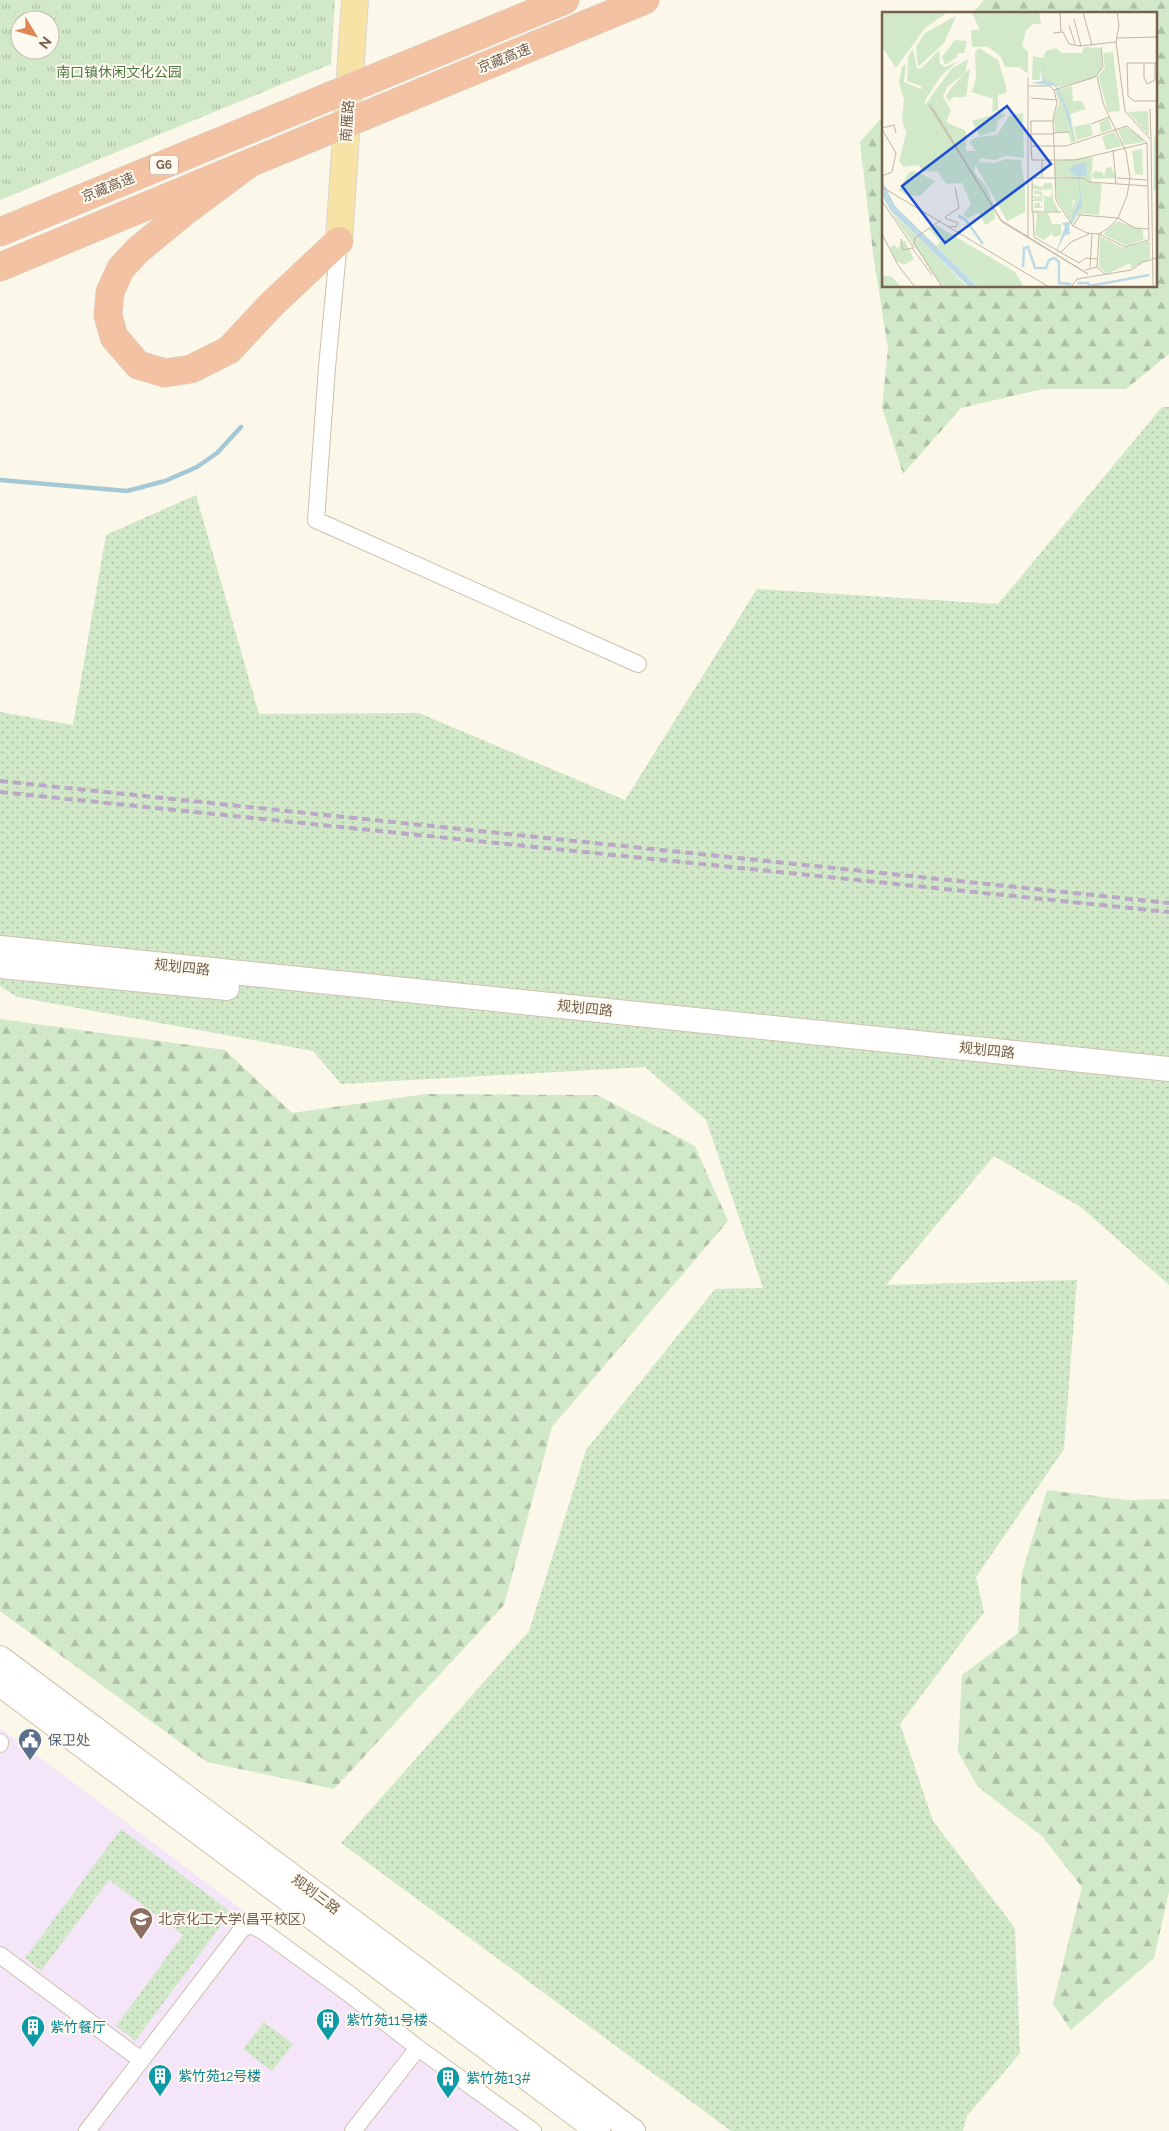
<svg xmlns="http://www.w3.org/2000/svg" width="1169" height="2131" font-family="Raleway,'Noto Sans SC',sans-serif">
<defs>
<pattern id="grass-dots" width="8" height="8" patternUnits="userSpaceOnUse" patternTransform="scale(1.25)"><rect width="8" height="8" fill="#d1e9c8"/><path d="M2 2h.1M6 6h.1" fill="none" stroke="#aec0a5" stroke-width="1.8" stroke-linecap="round"/></pattern>
<pattern id="forest-firs" width="22" height="20" patternUnits="userSpaceOnUse" patternTransform="scale(1.25)"><rect width="22" height="20" fill="#d1e9c8"/><path d="M5 1l3.5 6h-7zM16 11l3.5 6h-7z" fill="#aec0a5"/></pattern>
<pattern id="park-tufts" width="24" height="20" patternUnits="userSpaceOnUse" patternTransform="scale(1.25)"><rect width="24" height="20" fill="#d1e9c8"/><path d="M3 7l-1-3M5 7V3M7 7l1-3M15 17l-1-3M17 17v-4M19 17l1-3" fill="none" stroke="#aec0a5"/></pattern>
</defs>
<rect width="100%" height="100%" fill="#fbf7e9"/>
<!-- education -->
<path fill="#f4e5f8" d="M 0,1728 L 27,1748 L 537,2131 L 0,2131 Z"/>
<!-- grass -->
<path fill="url(#grass-dots)" d="M 1162,407 L 1169,407 L 1169,1285 L 1082,1208 L 994,1156 L 886,1285 L 1077,1280 L 1064,1449 L 976,1577 L 984,1612 L 900,1724 L 933,1821 L 1015,1928 L 1020,2053 L 967,2116 L 963,2131 L 731,2131 L 341,1843 L 529,1631 L 586,1450 L 715,1289 L 763,1288 L 706,1120 L 645,1067 L 341,1084 L 313,1051 L 17,997 L 0,986 L 0,712 L 73,725 L 106,535 L 196,495 L 259,714 L 419,713 L 625,800 L 757,589 L 998,604 Z
M 121,1829 L 231,1912 L 135,2041 L 116,2026 L 183,1935 L 109,1880 L 41,1971 L 25,1958 Z
M 264,2022 L 293,2044 L 272,2071 L 243,2049 Z"/>
<!-- forest -->
<path fill="url(#forest-firs)" d="M 984,0 L 1169,0 L 1169,354 L 1126,389 L 1042,389 L 961,408 L 903,474 L 882,407 L 888,349 L 873,253 L 860,142 L 883,116 L 883,286 L 1155,286 L 1155,14 L 972,14 Z
M 0,1019 L 225,1050 L 292,1113 L 426,1094 L 597,1095 L 695,1146 L 728,1221 L 552,1427 L 504,1605 L 334,1789 L 207,1762 L 0,1611 Z
M 1047,1490 L 1127,1500 L 1169,1499 L 1169,1892 L 1154,1958 L 1071,2030 L 1053,2004 L 1082,1887 L 1042,1836 L 978,1787 L 958,1752 L 962,1675 L 1018,1633 L 1022,1573 Z"/>
<!-- park -->
<path fill="url(#park-tufts)" fill-rule="evenodd" d="M 0,0 L 335,0 L 331,64 L 0,200 ZM 20,20 L 50,20 L 50,50 L 20,50 Z"/>
<g fill="none" stroke-linecap="round" stroke-linejoin="round">
<!-- stream -->
<path stroke="#a5c8d6" stroke-width="4.5" d="M 0,480 L 127,491 L 165,481 L 197,467 L 217,453 L 241,427"/>
<!-- minor casing -->
<g stroke="#cdc0af" stroke-width="18">
<path id="minor" d="M 339,241 L 327,367 L 316,520 L 638,664
M 0,1742 L 0,1744
M 0,1955 L 141,2060
M 87,2131 L 242,1929 L 251,1925 L 263,1931 L 348,1993 L 418,2048
M 353,2131 L 418,2048 L 533,2131"/>
</g>
<!-- secondary casing -->
<g stroke="#d0c1ad" stroke-width="26">
<path id="secondary" d="M 0,948 L 1169,1069
M 0,966 L 227,988
M 0,1658 L 633,2131
M 0,1684 L 598,2131"/>
</g>
<!-- primary casing -->
<g stroke="#dbd6d1" stroke-width="28">
<path id="primary" d="M 339,241 L 355,0"/>
</g>
<!-- motorway casing -->
<g stroke="#dbd6d1" stroke-width="29">
<path id="motorway" d="M 365,82 L 565,0
M 364,116 L 645,0
M 250,163 L 184,212 L 138,250 L 121,268 L 110,292 L 108,315 L 114,337 L 138,365 L 165,373 L 191,369 L 229,350 L 271,305 L 339,241
M 0,232 L 328,97
M 0,267 L 327,131"/>
</g>
<!-- minor -->
<use href="#minor" stroke="#fff" stroke-width="16"/>
<!-- secondary -->
<use href="#secondary" stroke="#fff" stroke-width="24"/>
<!-- primary -->
<use href="#primary" stroke="#f6e3a5" stroke-width="26"/>
<!-- motorway -->
<use href="#motorway" stroke="#f2c2a3" stroke-width="28"/>
<!-- rail -->
<path stroke="#bba7c6" stroke-width="4" stroke-dasharray="8 5" stroke-linecap="butt" d="M 0,781 L 1169,903
M 0,792 L 1169,912"/>
<!-- motorway-bridge casing -->
<g stroke="#dbd6d1" stroke-width="29" stroke-linecap="butt">
<path id="motorway-bridge" d="M 328,97 L 365,82
M 327,131 L 364,116"/>
</g>
<!-- motorway-bridge -->
<use href="#motorway-bridge" stroke="#f2c2a3" stroke-width="28"/>
</g>
<!-- icons -->
<defs>
<g id="civic-pin" transform="scale(1.25)"><path d="M0 17L-7.5 6A9.5 9.5 0 1 1 7.5 6Z" fill="#5c6f8a" stroke="#fefaef"/><path d="M-.6-6.5H3V-4.5H.6V-3L4-1V1h2V6H-6V1h2V-1L-.6-3ZM-1.2 2.5V6h2.4V2.5Z" fill="#fff"/></g>
<g id="university-pin" transform="scale(1.25)"><path d="M0 17L-7.5 6A9.5 9.5 0 1 1 7.5 6Z" fill="#8d6e63" stroke="#fefaef"/><path d="M0-5L7-2L0 1L-7-2ZM-4 1L0 2.5L4 1V4Q0 6-4 4Z" fill="#fff"/></g>
<g id="building-pin" transform="scale(1.25)"><path d="M0 17L-7.5 6A9.5 9.5 0 1 1 7.5 6Z" fill="#0f9aa8" stroke="#fefaef"/><path d="M-4-6H4V6H1V3H-1V6H-4ZM-2.5-4.3h1.7v1.8h-1.7ZM.8-4.3h1.7v1.8H.8ZM-2.5-1h1.7V.8h-1.7ZM.8-1h1.7V.8H.8Z" fill="#fff"/></g>
</defs>
<g fill-rule="evenodd">
<use href="#civic-pin" x="30" y="1740"/>
<use href="#university-pin" x="141" y="1919"/>
<use href="#building-pin" x="328" y="2020"/>
<use href="#building-pin" x="33" y="2027"/>
<use href="#building-pin" x="160" y="2076"/>
<use href="#building-pin" x="448" y="2078"/>
</g>
<g text-anchor="middle" dominant-baseline="central" stroke-width="4" stroke-linejoin="round" paint-order="stroke">
<!-- shield labels -->
<rect fill="#fefaef" stroke="#9e8f7e" stroke-width="1" x="150" y="155.5" width="28" height="19" rx="4"/>
<g font-size="12" font-weight="bold" fill="#75614e">
<text x="164" y="165">G6</text>
</g>
<!-- street labels -->
<g font-size="14" fill="#75614e" stroke="#fefaef">
<text transform="translate(504 58) rotate(-22)">京藏高速</text>
<text transform="translate(347 121) rotate(-86)">南雁路</text>
<text transform="translate(108 187) rotate(-22)">京藏高速</text>
<text transform="translate(182 967) rotate(6)">规划四路</text>
<text transform="translate(585 1008) rotate(6)">规划四路</text>
<text transform="translate(987 1050) rotate(6)">规划四路</text>
<text transform="translate(316 1894) rotate(37)">规划三路</text>
</g>
<!-- park labels -->
<g font-size="14" fill="#4e7a46" stroke="#fefaef">
<text x="119" y="72">南口镇休闲文化公园</text>
</g>
<!-- service labels -->
<g font-size="14" fill="#4e5e75" stroke="#fefaef" text-anchor="start">
<text x="48" y="1740">保卫处</text>
</g>
<!-- education labels -->
<g font-size="14" fill="#785e54" stroke="#fefaef" text-anchor="start">
<text x="158" y="1919">北京化工大学(昌平校区)</text>
</g>
<!-- culture labels -->
<g font-size="14" fill="#0d838f" stroke="#fefaef" text-anchor="start">
<text x="346" y="2020">紫竹苑11号楼</text>
<text x="50" y="2027">紫竹餐厅</text>
<text x="178" y="2076">紫竹苑12号楼</text>
<text x="466" y="2078">紫竹苑13#</text>
</g>
</g>
<!-- overview -->
<g transform="translate(882 12)">
<rect width="275" height="275" fill="#fbf7e9"/>
<path d="M 90,0 L 157,0 L 159,12 L 151,12 L 144,18 L 140,34 L 146,40 L 146,62 L 137,55 L 123,55 L 119,45 L 104,33 ZM 74,4 L 62,31 L 36,55 L 34,35 L 43,21 ZM 73,28 L 85,29 L 82,41 L 76,41 L 75,45 L 63,53 L 60,45 ZM 97,36 L 116,48 L 124,74 L 124,81 L 116,83 L 116,98 L 110,100 L 111,87 L 90,80 L 94,66 L 93,40 ZM 31,37 L 35,57 L 40,56 L 57,38 L 58,51 L 63,55 L 75,50 L 59,64 L 42,90 L 39,74 L 25,69 L 26,44 ZM 86,47 L 83,61 L 65,75 L 61,85 L 69,98 L 64,110 L 84,119 L 84,139 L 94,139 L 87,130 L 95,125 L 115,123 L 127,104 L 141,101 L 142,146 L 124,144 L 113,148 L 99,146 L 93,155 L 92,160 L 104,174 L 112,193 L 113,207 L 103,213 L 97,201 L 86,206 L 81,203 L 89,192 L 80,171 L 64,172 L 56,160 L 40,159 L 37,153 L 22,155 L 17,150 L 24,121 L 20,107 L 22,88 L 17,71 L 20,54 L 24,53 L 22,70 L 41,78 L 43,93 L 70,56 ZM 88,56 L 84,85 L 72,85 L 66,89 L 64,84 L 70,75 ZM 190,74 L 191,89 L 199,89 L 204,97 L 188,102 L 194,129 L 189,131 L 186,120 L 173,120 L 172,105 L 177,91 L 173,78 ZM 227,106 L 230,117 L 219,121 L 217,110 ZM 208,111 L 211,123 L 195,128 L 192,115 ZM 244,115 L 260,126 L 262,130 L 242,133 L 236,118 ZM 233,120 L 240,134 L 224,138 L 220,124 ZM 275,123 L 275,178 L 272,178 L 272,126 ZM 260,137 L 261,163 L 253,162 L 250,139 ZM 229,155 L 234,166 L 213,167 L 210,164 L 212,159 L 220,160 L 222,164 L 224,156 ZM 173,167 L 193,167 L 196,171 L 196,185 L 193,189 L 189,187 L 191,189 L 188,208 L 175,187 ZM 200,168 L 220,172 L 217,203 L 201,202 L 204,191 ZM 163,171 L 170,171 L 171,188 L 177,199 L 162,199 L 162,187 L 170,188 L 162,187 L 161,180 L 162,184 L 169,185 L 170,177 L 161,178 L 160,175 L 160,179 L 151,176 L 150,184 L 159,185 L 158,182 L 152,182 L 153,178 L 160,180 L 161,193 L 160,189 L 151,189 L 150,198 L 160,199 L 160,196 L 152,196 L 153,191 L 158,191 L 158,195 L 160,194 L 160,199 L 150,199 L 150,188 L 153,187 L 150,185 L 150,172 L 160,175 ZM 218,224 L 241,236 L 268,229 L 268,246 L 250,256 L 248,251 L 225,262 L 217,254 ZM 0,263 L 10,265 L 19,275 L 0,275 Z" fill="#d1e9c8"/>
<path d="M 0,0 L 66,0 L 43,16 L 14,56 L 1,36 ZM 202,35 L 219,36 L 220,57 L 210,67 L 176,75 L 160,67 L 159,57 L 158,68 L 150,68 L 151,44 L 161,46 L 164,39 L 174,36 L 180,41 L 200,41 ZM 266,99 L 267,123 L 266,123 L 246,100 ZM 117,101 L 124,103 L 116,108 L 114,119 L 98,124 L 90,109 ZM 124,147 L 139,148 L 143,177 L 143,200 L 125,209 L 94,154 L 97,150 L 113,151 ZM 33,159 L 53,169 L 38,184 L 24,183 L 17,178 L 27,160 ZM 236,209 L 261,218 L 261,226 L 266,226 L 244,234 L 221,222 ZM 19,229 L 23,229 L 32,247 L 22,253 L 13,248 L 8,235 L 13,233 L 16,237 Z" fill="#d1e9c8"/>
<path d="M 89,18 L 104,18 L 118,34 L 90,35 Z" fill="#d1e9c8"/>
<path d="M 211,145 L 209,169 L 173,165 L 172,149 ZM 194,167 L 202,169 L 204,191 L 200,203 L 194,205 L 191,212 L 186,205 L 195,185 ZM 9,200 L 57,246 L 85,275 L 61,275 ZM 54,213 L 133,260 L 142,275 L 97,275 L 54,234 L 58,230 L 47,217 Z" fill="#d1e9c8"/>
<path d="M 231,40 L 238,99 L 226,100 L 216,64 L 223,56 L 221,41 ZM 155,201 L 166,201 L 170,212 L 179,212 L 179,223 L 171,225 L 170,221 L 162,228 L 153,223 Z" fill="#d1e9c8"/>
<path d="M 174,37 L 163,51 L 160,62 L 162,68 L 172,71 L 177,78 L 187,100 L 192,129 L 183,97 L 173,74 L 149,71 L 160,69 L 160,60 L 162,52 ZM 204,150 L 205,163 L 197,164 L 200,193 L 187,214 L 188,222 L 183,223 L 176,236 L 175,247 L 175,237 L 183,215 L 180,211 L 188,210 L 198,185 L 196,165 L 186,159 L 192,153 ZM 0,151 L 2,172 L 13,194 L 96,275 L 87,275 L 9,199 L 0,183 Z" fill="#bedae5"/>
<path fill="none" stroke="#bedae5" stroke-width="2.5" d="M 76,204 L 83,207 L 101,232M 141,255 L 142,236 L 146,235 L 153,256 L 164,256 L 167,248 L 172,246 L 177,250 L 177,271 L 189,272M 195,271 L 206,271 L 207,274 L 267,263"/>
<path fill="none" stroke="#c1b6a6" stroke-width="1" d="M 201,0 L 210,33M 235,0 L 237,13 L 234,30 L 243,99 L 269,128 L 271,275M 178,1 L 179,20M 192,7 L 199,34M 187,13 L 193,32M 171,21 L 181,20 L 187,32 L 198,34 L 234,30M 235,26 L 275,25M 262,51 L 262,66 L 265,72 L 273,68 L 273,51M 275,51 L 245,51 L 246,84 L 252,89 L 275,89M 0,74 L 0,103M 147,74 L 168,74 L 172,78M 172,78 L 175,91 L 171,107 L 174,188 L 191,214 L 205,221 L 217,222 L 227,216 L 236,206 L 245,184 L 248,166 L 244,140 L 221,91 L 215,64M 172,78 L 213,65 L 221,55 L 219,35M 149,86 L 175,88M 47,93 L 53,100 L 119,208 L 206,262 L 120,210 ZM 268,97 L 269,127M 171,109 L 149,109 L 149,134 L 184,134 L 245,114 L 265,131 L 267,228 L 243,235 L 217,222M 209,112 L 227,105M 0,116 L 12,113 L 14,121M 0,117 L 14,141 L 10,160 L 0,164M 171,121 L 187,120M 149,122 L 171,122M 149,134 L 150,148 L 193,148 L 265,131M 231,138 L 234,172M 160,148 L 160,166M 235,166 L 266,168M 0,175 L 167,275M 0,189 L 32,236M 151,200 L 152,225 L 197,251 L 204,246 L 215,247M 179,200 L 150,200 L 150,166 L 201,166 L 207,170 L 266,174M 63,205 L 77,196 L 73,175M 63,206 L 76,211 L 74,215 L 66,214M 59,208 L 33,226 L 32,231 L 60,275M 191,214 L 198,203 L 236,206 L 253,216 L 267,217M 0,222 L 16,253 L 33,275M 146,226 L 146,66M 19,227 L 21,238 L 30,236M 30,236 L 50,263M 179,240 L 189,230 L 207,222M 208,255 L 210,222M 215,255 L 217,222M 203,258 L 215,255 L 223,262M 189,275 L 195,267 L 249,258 L 261,250 L 275,246"/>
<path fill="#1d4ed8" fill-opacity="0.15" stroke="#1d4ed8" stroke-width="2.5" d="M 125,94 L 169,152 L 63,231 L 20,174 Z"/>
<rect width="275" height="275" fill="none" stroke="#75614e" stroke-width="2.5"/>
</g>
<!-- north arrow -->
<g transform="translate(35 35) rotate(127)"><circle r="24" fill="#fefaef" stroke="#c7bdaf"/>
<path d="M0-4L9 19L0 12L-9 19Z" fill="#de8655"/>
<text y="-8" font-size="14" font-weight="bold" text-anchor="middle" fill="#75614e">N</text>
</g>
</svg>
